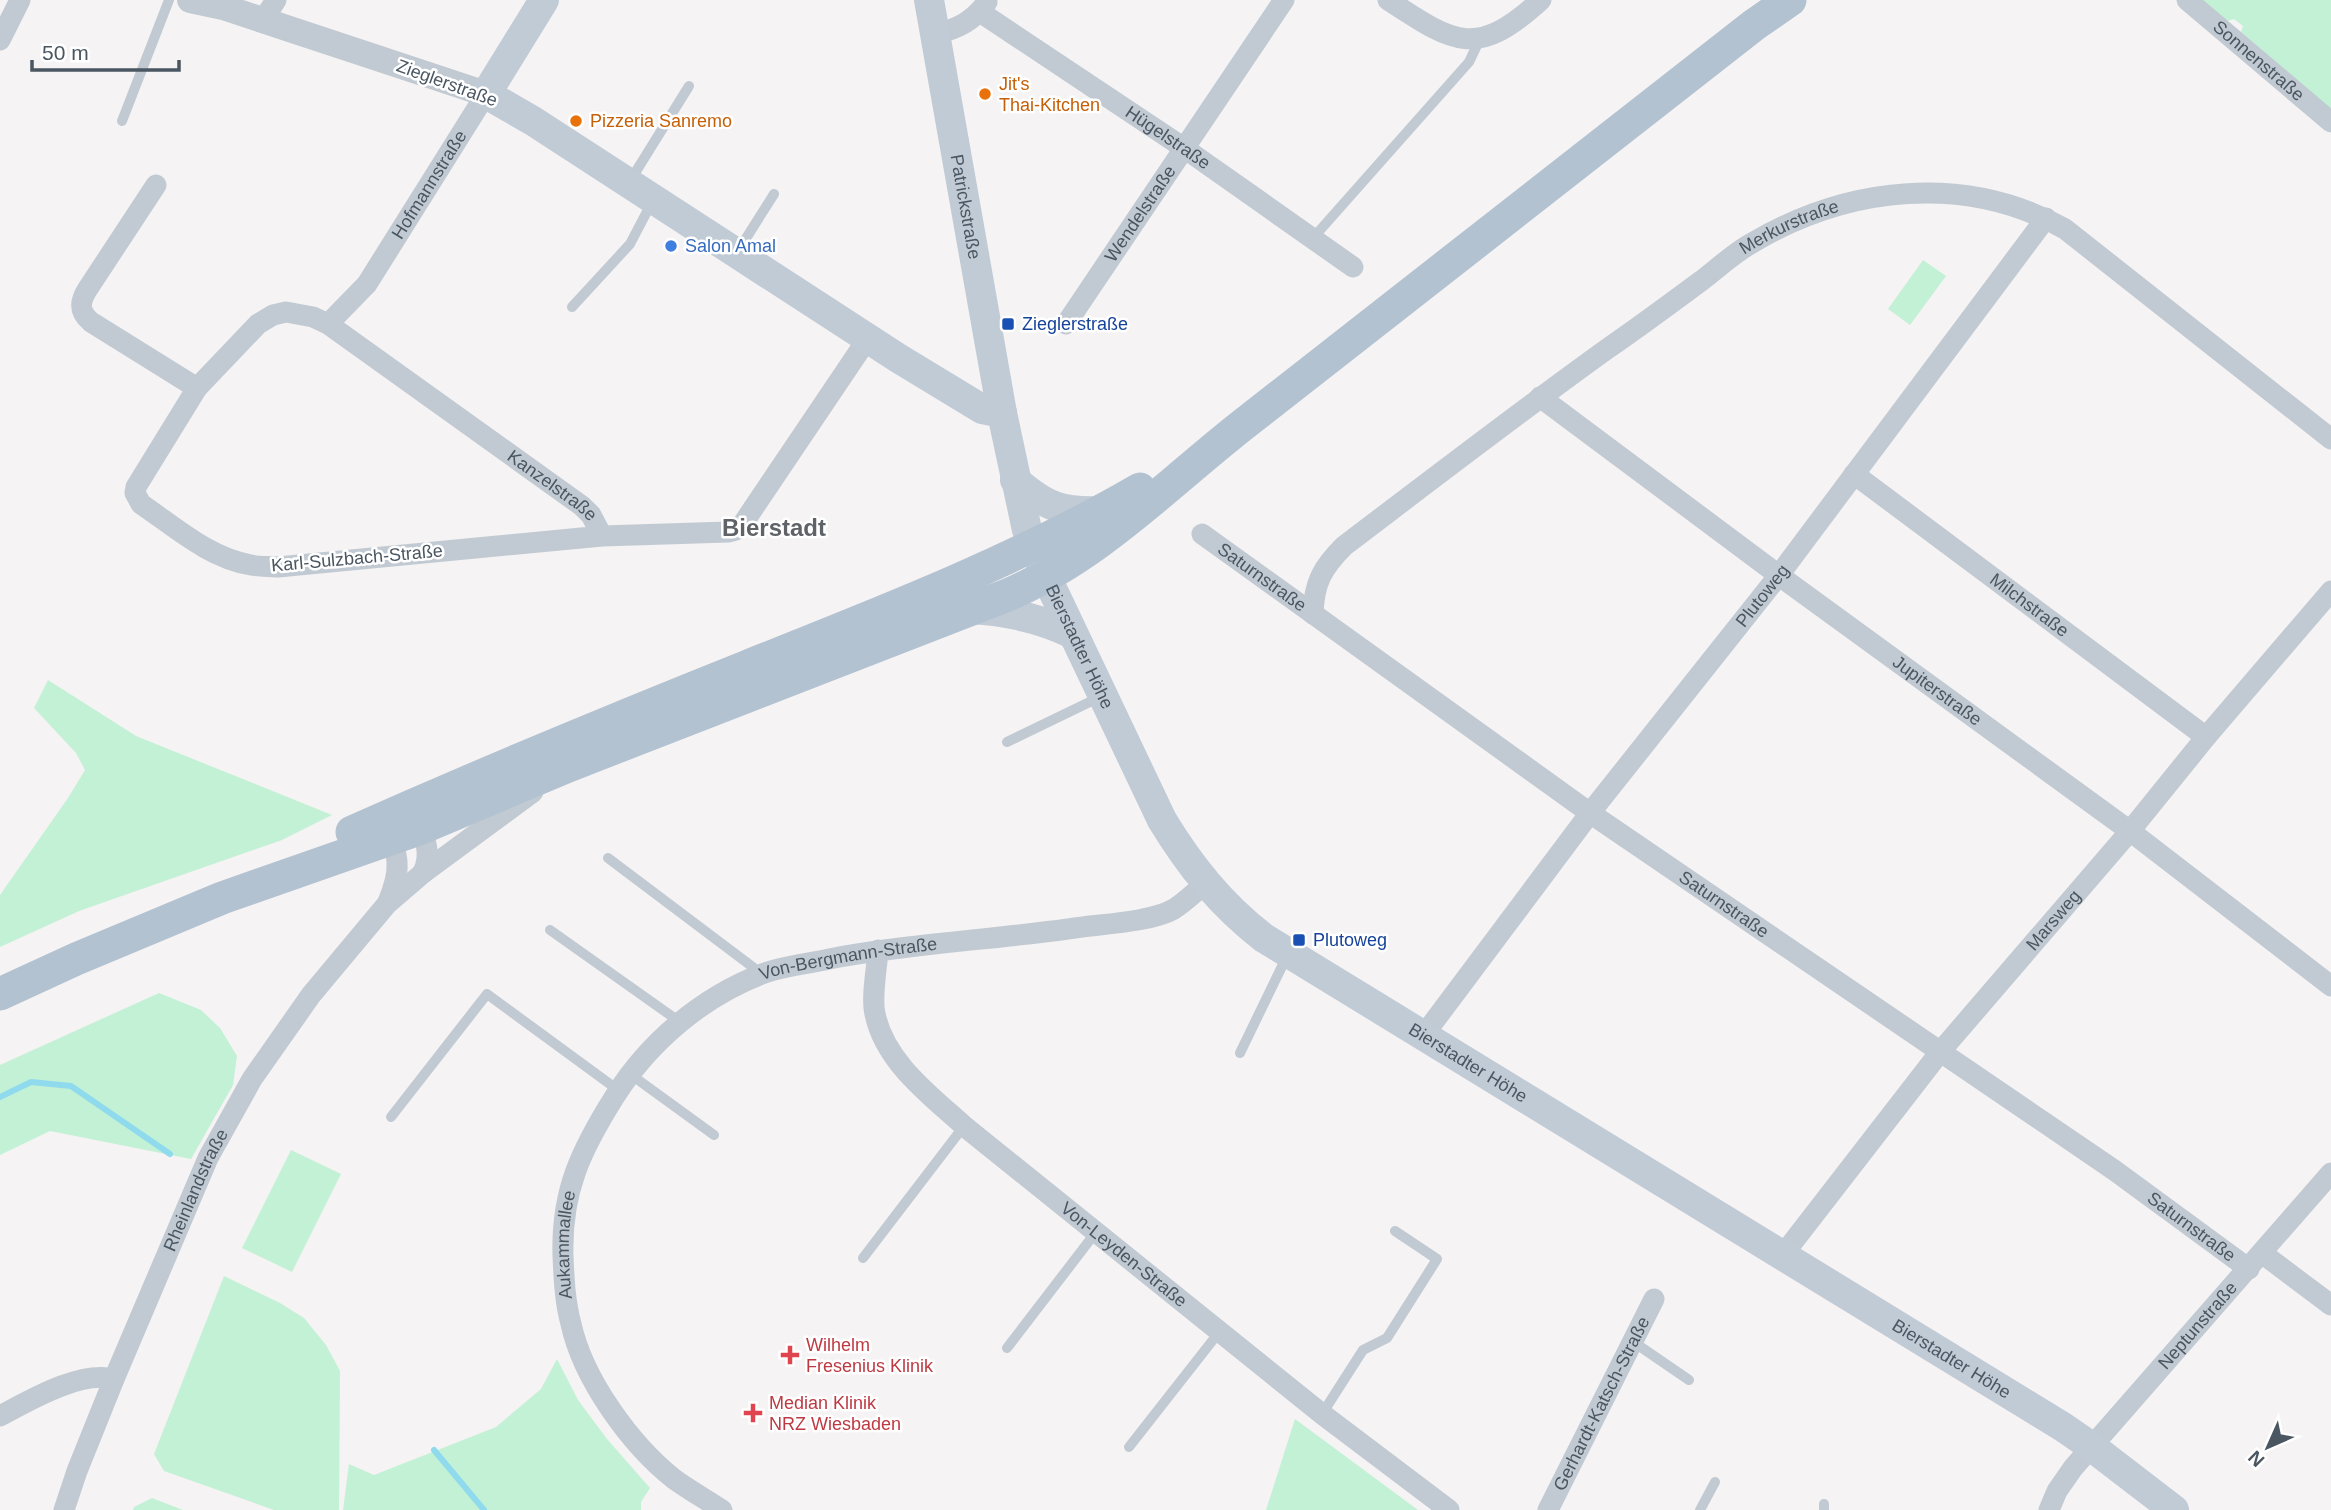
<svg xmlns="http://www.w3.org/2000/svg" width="2331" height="1510" font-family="Arial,sans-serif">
<rect width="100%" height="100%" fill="#f5f3f3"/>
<!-- green -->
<path fill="#c3f1d5" d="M 2199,0 L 2331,0 L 2331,109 L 2241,32 L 2243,26 L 2234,19 L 2224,22 Z
M 1923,260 L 1946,276 L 1910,325 L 1888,309 Z
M 48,680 L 136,736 L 332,815 L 282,840 L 79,911 L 0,947 L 0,895 L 68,798 L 85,770 L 76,753 L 34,708 Z
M 159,993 L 201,1010 L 220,1028 L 237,1056 L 233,1085 L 191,1159 L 50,1131 L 0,1155 L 0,1065 Z
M 291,1150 L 341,1174 L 292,1272 L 242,1248 Z
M 224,1276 L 280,1303 L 304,1318 L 326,1345 L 340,1371 L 339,1510 L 274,1510 L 164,1471 L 154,1454 Z
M 557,1359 L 578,1400 L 607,1439 L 650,1488 L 641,1502 L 641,1510 L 343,1510 L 349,1464 L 374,1475 L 496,1427 L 541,1389 Z
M 1295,1419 L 1418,1510 L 1266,1510 Z
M 152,1498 L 183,1510 L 133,1510 L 134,1507 Z"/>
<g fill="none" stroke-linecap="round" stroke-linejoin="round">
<!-- stream -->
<path stroke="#90daee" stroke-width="6" d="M 0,1097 L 31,1082 L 71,1086 L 170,1154
M 434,1450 L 484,1510"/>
<!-- service -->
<path stroke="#c1cad2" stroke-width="10" d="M 122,121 L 169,0
M 630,181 L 689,86
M 1313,238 L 1469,62 L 1480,39
M 738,251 L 774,194
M 572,307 L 630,244 L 652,202
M 1007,742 L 1100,697
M 608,858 L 762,974
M 550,930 L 680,1022
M 1240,1053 L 1287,956
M 630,1074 L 714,1135
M 391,1117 L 487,994 L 618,1090
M 863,1258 L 964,1126
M 1632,1341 L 1689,1380
M 1007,1348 L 1096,1232
M 1322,1414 L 1363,1350 L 1387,1338 L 1437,1259 L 1395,1231
M 1129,1447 L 1220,1331
M 1700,1510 L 1715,1482
M 1824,1510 L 1824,1504"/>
<!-- minor -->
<g stroke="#c1cad2" stroke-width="21">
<path d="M 1388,0 C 1455,44 1476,59 1541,0"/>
<path id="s1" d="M 2187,0 L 2331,122"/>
<path id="s2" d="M 980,12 L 1184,148 L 1353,267"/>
<path d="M 263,20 L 276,0"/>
<path d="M 935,34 C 958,29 973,21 987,2"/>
<path d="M 0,40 L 20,0"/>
<path d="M 156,185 L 87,290 C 79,303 79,312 91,322 L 197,388"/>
<path id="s3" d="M 328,324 L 367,284 L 486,94"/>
<path id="s4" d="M 1066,324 L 1284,0"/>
<path id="s5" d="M 1540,397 L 1792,585 L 2130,831 L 2331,986"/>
<path id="s6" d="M 1854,474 L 2206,737"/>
<path id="s7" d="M 1202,534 L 1590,813 L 2114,1170 L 2249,1269"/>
<path id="s8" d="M 602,536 L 278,567 C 269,566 260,567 251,565 C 209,558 175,527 141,504 L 135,493 L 136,487 L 197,388 L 258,324 L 273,315 L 286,312 L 313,317 L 328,324 L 582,506 L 591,515 L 602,536 L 728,532 L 736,530 L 742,525 L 868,338"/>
<path id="s9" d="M 1313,614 C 1314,583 1322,568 1344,546 C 1431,480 1518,413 1607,349 C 1639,327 1670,304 1701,281 C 1718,268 1734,253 1752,243 C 1848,186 1966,173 2065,229 L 2331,439"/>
<path d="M 412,819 C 426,836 432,852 423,873"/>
<path d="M 388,902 C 393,890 398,877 397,863 C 397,851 390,841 392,829"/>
<path id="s10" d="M 878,950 C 877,968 871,997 875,1014 C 885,1062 930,1095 964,1126 L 1322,1414 L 1449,1510"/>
<path id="s11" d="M 1423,1036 L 1590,813 L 1779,575 L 2046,218"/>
<path d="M 2263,1254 L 2331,1305"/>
<path id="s12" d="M 1782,1256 L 1940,1052 L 2130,831 L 2206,737 L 2331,591"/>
<path d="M 0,1416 C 30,1400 81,1370 114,1379"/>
<path id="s13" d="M 64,1510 L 77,1471 L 114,1379 L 208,1158 L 252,1079 L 311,995 L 387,904 L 423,873 L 533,792"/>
<path id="s14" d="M 722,1510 C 707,1500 689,1490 674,1479 C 630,1444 583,1379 571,1324 C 565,1302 564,1279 563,1256 C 561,1191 581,1150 615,1096 C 649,1042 702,997 762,974 C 783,966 807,964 829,959 C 908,944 988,940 1068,929 C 1097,924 1149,923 1174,909 C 1185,902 1195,892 1205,884"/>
<path id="s15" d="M 1548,1510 L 1654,1299"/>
<path id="s16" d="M 2049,1510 L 2057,1491 L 2073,1468 L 2331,1173"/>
</g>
<!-- tertiary -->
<path stroke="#c1cad2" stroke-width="26" d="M 190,0 L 223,7 L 486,94"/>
<!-- secondary -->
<g stroke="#c1cbd6" stroke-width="30">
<path d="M 544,0 L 486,94 L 533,121 L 898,358 L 982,409 L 1002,413"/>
<path id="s17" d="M 929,0 L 1002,413 L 1027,530 L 1046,576 L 1162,820 C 1190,866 1221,905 1264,938 L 2063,1427 L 2092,1447 L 2174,1510"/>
<path d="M 1015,480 C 1046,507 1062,513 1103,511"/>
<path d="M 971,609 C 1007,611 1040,618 1073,634"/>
</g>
<!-- primary -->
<path stroke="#b3c2d1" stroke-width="33" d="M 352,832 C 483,774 615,719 748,666 C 881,613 1016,561 1140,489
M 0,994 L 76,959 L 222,898 L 419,829 L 568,766 L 1005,596 C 1099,557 1170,481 1249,420 C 1418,289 1586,157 1754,25 L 1790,0"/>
</g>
<!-- markers -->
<g fill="#e8710a" stroke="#fff" stroke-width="2.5">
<circle cx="985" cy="94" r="7"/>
<circle cx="576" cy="121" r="7"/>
</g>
<circle fill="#3f7fe0" stroke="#fff" stroke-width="2.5" cx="671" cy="246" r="7"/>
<g fill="#1a4fb4" stroke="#fff" stroke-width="2.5">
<rect x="1001" y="317" width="14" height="14" rx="3.5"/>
<rect x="1292" y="933" width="14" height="14" rx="3.5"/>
</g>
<g fill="#e0444e" stroke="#fff" stroke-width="2.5">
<path d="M786.5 1344.5h7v7h7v7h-7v7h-7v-7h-7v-7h7z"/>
<path d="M749.5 1402.5h7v7h7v7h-7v7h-7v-7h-7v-7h7z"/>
</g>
<g text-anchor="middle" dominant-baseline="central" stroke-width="5" stroke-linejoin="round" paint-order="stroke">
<!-- street labels -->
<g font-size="18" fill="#4a5661" stroke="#fff">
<text stroke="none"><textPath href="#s1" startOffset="94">Sonnenstraße</textPath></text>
<text transform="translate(447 83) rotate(20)">Zieglerstraße</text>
<text stroke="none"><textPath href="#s2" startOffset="226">Hügelstraße</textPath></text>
<text stroke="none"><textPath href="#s3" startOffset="173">Hofmannstraße</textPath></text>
<text stroke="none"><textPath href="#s17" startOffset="210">Patrickstraße</textPath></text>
<text stroke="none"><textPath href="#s4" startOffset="133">Wendelstraße</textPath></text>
<text stroke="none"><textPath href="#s9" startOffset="626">Merkurstraße</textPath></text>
<text stroke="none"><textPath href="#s8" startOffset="1054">Kanzelstraße</textPath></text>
<text transform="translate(357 558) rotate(-5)">Karl-Sulzbach-Straße</text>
<text stroke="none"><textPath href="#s7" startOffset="74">Saturnstraße</textPath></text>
<text stroke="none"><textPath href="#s11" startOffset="556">Plutoweg</textPath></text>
<text stroke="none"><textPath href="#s6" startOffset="219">Milchstraße</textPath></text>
<text stroke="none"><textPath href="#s17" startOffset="667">Bierstadter Höhe</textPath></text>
<text stroke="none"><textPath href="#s5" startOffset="494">Jupiterstraße</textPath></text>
<text stroke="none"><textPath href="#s7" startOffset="640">Saturnstraße</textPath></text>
<text stroke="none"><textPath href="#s12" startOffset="432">Marsweg</textPath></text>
<text stroke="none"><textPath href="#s14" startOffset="768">Von-Bergmann-Straße</textPath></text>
<text stroke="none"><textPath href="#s17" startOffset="1255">Bierstadter Höhe</textPath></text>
<text stroke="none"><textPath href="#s13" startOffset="346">Rheinlandstraße</textPath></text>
<text stroke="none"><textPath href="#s7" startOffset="1208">Saturnstraße</textPath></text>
<text stroke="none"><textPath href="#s14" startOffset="326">Aukammallee</textPath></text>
<text stroke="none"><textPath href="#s10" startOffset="415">Von-Leyden-Straße</textPath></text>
<text stroke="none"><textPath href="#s16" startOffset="238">Neptunstraße</textPath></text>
<text stroke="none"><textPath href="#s17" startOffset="1822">Bierstadter Höhe</textPath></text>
<text stroke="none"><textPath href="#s15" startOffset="119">Gerhardt-Katsch-Straße</textPath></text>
</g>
<!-- food labels -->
<g font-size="18" fill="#c56008" stroke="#fff" text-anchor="start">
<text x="999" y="84">Jit's<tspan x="999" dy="21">Thai-Kitchen</tspan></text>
<text x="590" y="121">Pizzeria Sanremo</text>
</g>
<!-- shop labels -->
<g font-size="18" fill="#366cbe" stroke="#fff" text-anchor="start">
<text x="685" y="246">Salon Amal</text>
</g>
<!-- transit labels -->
<g font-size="18" fill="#164399" stroke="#fff" text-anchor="start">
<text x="1022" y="324">Zieglerstraße</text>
<text x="1313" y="940">Plutoweg</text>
</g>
<!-- health labels -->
<g font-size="18" fill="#be3a42" stroke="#fff" text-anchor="start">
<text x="806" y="1345">Wilhelm<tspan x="806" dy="21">Fresenius Klinik</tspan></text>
<text x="769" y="1403">Median Klinik<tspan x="769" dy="21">NRZ Wiesbaden</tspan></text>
</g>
<!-- district labels -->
<g font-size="24" font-weight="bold" fill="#5f6368" stroke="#fff">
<text x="774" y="527">Bierstadt</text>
</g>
</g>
<!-- north arrow -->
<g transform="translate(2268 1447) rotate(225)" stroke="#ffffff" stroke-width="5" paint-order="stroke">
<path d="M0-5L12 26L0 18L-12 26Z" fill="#4a5661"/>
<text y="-10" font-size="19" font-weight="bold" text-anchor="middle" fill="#4a5661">N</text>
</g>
<!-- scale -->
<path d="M32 60v10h147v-10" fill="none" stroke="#4a5661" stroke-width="3.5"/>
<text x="42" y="60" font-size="21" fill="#4a5661" stroke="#ffffff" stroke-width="5" paint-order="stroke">50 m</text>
</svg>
